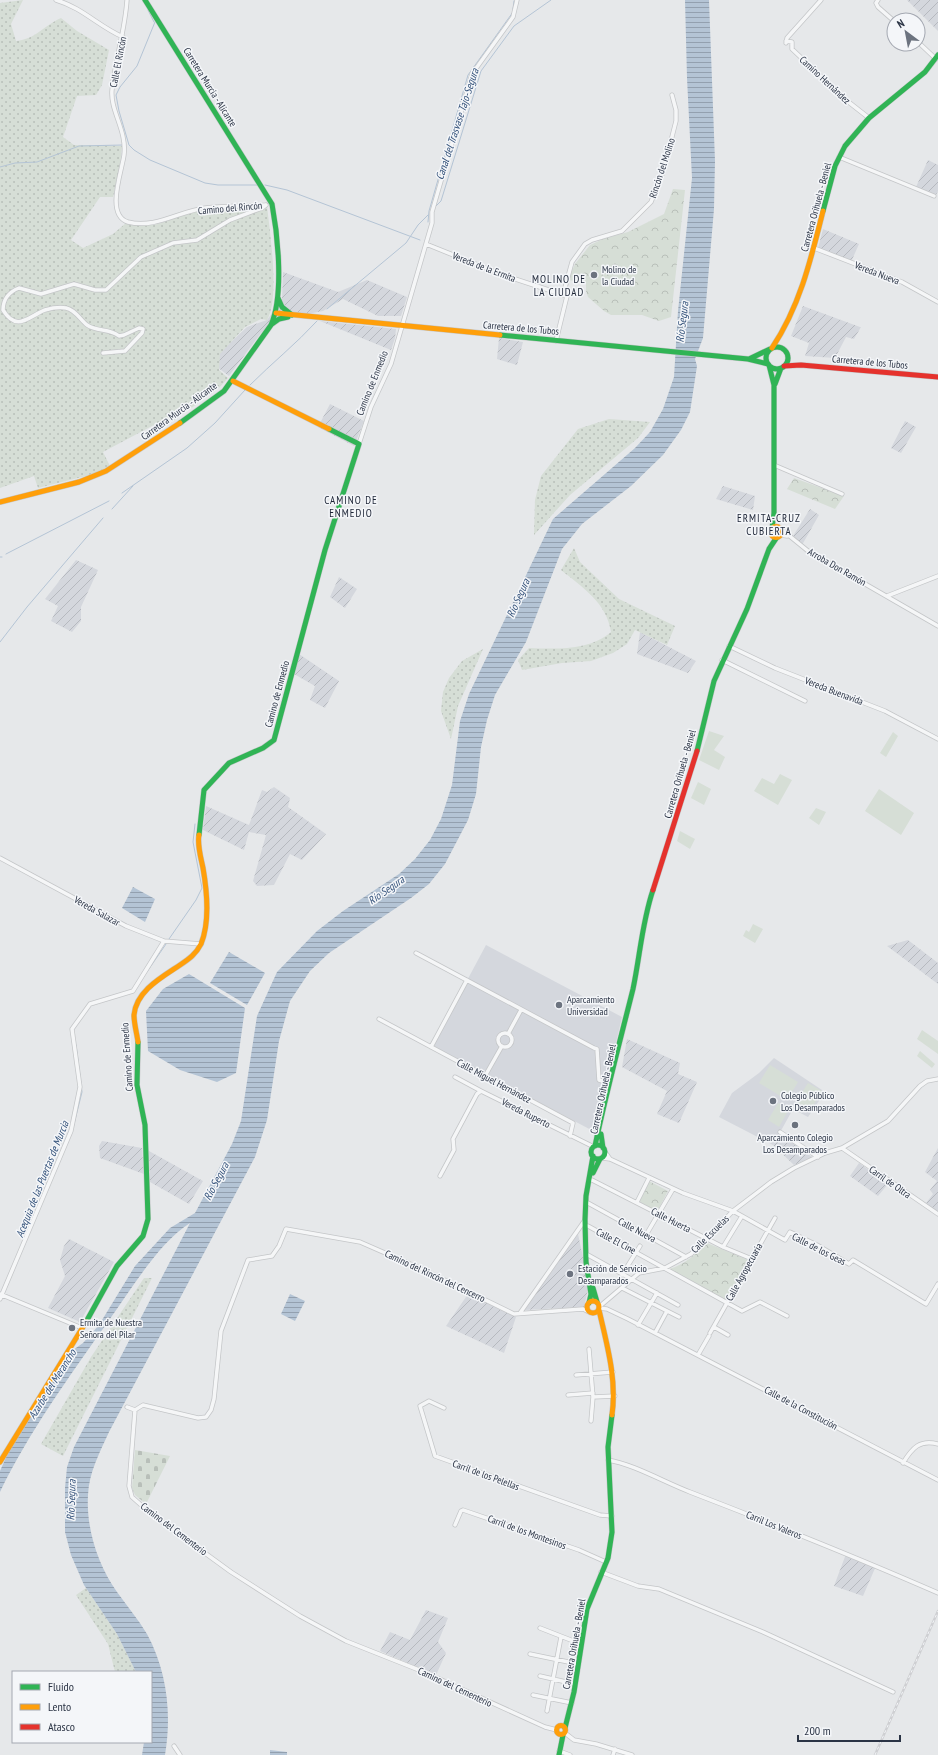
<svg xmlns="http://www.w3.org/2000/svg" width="938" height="1755" font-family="'PT Sans Narrow',sans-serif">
<defs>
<pattern id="industrial-furrows" width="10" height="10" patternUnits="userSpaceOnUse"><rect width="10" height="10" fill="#d4d7dd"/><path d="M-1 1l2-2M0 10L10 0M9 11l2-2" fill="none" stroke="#b6b9bf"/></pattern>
<pattern id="grass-dots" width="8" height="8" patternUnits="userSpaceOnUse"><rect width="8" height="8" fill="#d6ded6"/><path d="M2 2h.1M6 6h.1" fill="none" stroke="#b8bfb9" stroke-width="1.8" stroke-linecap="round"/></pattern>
<pattern id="cemetery-stones" width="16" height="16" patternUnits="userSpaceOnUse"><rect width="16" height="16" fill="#d6ded6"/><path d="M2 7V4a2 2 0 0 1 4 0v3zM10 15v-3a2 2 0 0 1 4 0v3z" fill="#b8bfb9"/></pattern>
<pattern id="park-crowns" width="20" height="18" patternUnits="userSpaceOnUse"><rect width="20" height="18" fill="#d6ded6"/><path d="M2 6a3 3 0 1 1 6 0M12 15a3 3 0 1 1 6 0" fill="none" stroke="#b8bfb9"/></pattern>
<pattern id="water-rules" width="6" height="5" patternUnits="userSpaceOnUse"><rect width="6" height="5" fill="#b4c4d5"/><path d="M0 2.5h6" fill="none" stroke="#93a0af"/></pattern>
</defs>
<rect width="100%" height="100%" fill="#e6e8ea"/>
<!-- built -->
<path fill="#d4d7dd" d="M 486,945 L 622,1017 L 595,1132 L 432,1046 Z
M 774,1058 L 825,1092 L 808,1117 L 793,1109 L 773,1145 L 719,1117 L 732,1093 L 759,1073 Z"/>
<!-- industrial -->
<path fill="url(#industrial-furrows)" d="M 907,0 L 938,0 L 938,31 Z
M 928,160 L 938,165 L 938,191 L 936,195 L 916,187 Z
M 823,229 L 859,244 L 851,262 L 818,248 Z
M 283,272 L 338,292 L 367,280 L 407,297 L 401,316 L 378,316 L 343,299 L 323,311 L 281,319 L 261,333 L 229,376 L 217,367 L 217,355 L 247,327 L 267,320 L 282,300 Z
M 803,306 L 860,327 L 861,327 L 854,339 L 846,337 L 835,358 L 805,356 L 809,343 L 791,336 Z
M 320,321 L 396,329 L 395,338 L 391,350 Z
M 499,338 L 523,342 L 517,365 L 497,359 Z
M 330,404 L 364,421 L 354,446 L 318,427 Z
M 905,421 L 916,427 L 901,453 L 891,448 Z
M 723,486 L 755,496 L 753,510 L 716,499 Z
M 810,509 L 819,515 L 802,545 L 793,536 Z
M 76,560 L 98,570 L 81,607 L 81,621 L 72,632 L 51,621 L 58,606 L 45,599 Z
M 339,577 L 357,589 L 345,608 L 330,597 Z
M 640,632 L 696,661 L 688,673 L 637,654 Z
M 299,654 L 339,681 L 325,708 L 310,700 L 315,686 L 294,674 Z
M 274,787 L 290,798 L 288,807 L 326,834 L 302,860 L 290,854 L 274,885 L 257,886 L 253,881 L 266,835 L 249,832 L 244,850 L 203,830 L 206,806 L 249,825 L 262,790 L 267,792 Z
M 908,940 L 938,963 L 938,984 L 887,946 Z
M 627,1039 L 680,1063 L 678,1074 L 697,1082 L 679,1123 L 657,1114 L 667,1091 L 622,1067 Z
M 780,1133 L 812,1157 L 794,1165 L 773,1145 Z
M 102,1141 L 142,1148 L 144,1174 L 100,1158 L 99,1146 Z
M 938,1148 L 938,1212 L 926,1203 L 933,1194 L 930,1190 L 937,1181 L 925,1172 Z
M 149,1151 L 203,1181 L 189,1204 L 150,1182 Z
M 859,1163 L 888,1184 L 878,1196 L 850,1176 Z
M 578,1234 L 589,1285 L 584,1307 L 524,1310 Z
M 69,1239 L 114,1262 L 80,1322 L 48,1308 L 65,1276 L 60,1260 L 64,1246 Z
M 468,1294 L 516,1317 L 504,1353 L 446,1326 Z
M 846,1554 L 876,1566 L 863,1596 L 834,1586 Z
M 426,1610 L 448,1618 L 438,1642 L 446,1653 L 436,1675 L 380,1651 L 390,1632 L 410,1640 Z"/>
<!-- grass -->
<path fill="url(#grass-dots)" d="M 23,0 L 11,24 L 16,41 C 36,39 43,26 61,18 L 77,31 L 109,50 L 102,85 L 96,95 L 77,96 L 63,137 L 74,145 L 122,146 L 120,165 L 113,197 L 100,197 L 71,240 L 83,248 L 113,234 L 126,223 L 154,225 L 200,210 L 267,206 C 270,233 280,299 267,320 L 261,319 L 245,327 L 220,354 L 219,370 L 228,378 L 219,388 L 172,422 L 167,418 L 103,452 L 110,466 L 90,475 L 38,488 L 34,476 L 0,488 L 0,3 Z
M 609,419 L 650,422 L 638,438 L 570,495 L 534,535 L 535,500 L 541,476 L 578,429 Z
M 574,548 L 580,562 L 619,599 L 675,626 L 667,645 L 635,630 L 627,644 L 613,653 L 591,661 L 562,663 L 522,670 L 518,660 L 529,648 C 556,649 589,651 611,632 C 607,603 582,587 561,570 Z
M 483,649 L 458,706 L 451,739 L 441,711 L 443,692 L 449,678 L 462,661 Z
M 144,1278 L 152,1278 L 63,1456 L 41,1444 L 91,1357 Z
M 86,1588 L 117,1634 L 136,1672 L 115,1672 L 108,1644 L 76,1595 Z"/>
<!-- cemetery -->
<path fill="url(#cemetery-stones)" d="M 135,1450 L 170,1456 L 146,1504 L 135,1495 L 132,1488 Z"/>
<!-- park -->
<path fill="url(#park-crowns)" d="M 673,189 L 685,190 L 671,317 L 659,321 L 642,315 L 611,315 L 604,311 L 588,297 L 586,291 L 586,283 L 568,280 L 575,264 L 590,245 L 603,239 L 628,232 L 664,214 Z
M 794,478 L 844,496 L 835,509 L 787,489 Z
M 649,1181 L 668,1191 L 657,1212 L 639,1202 Z
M 707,1243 L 748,1260 L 726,1300 L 669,1269 C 684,1265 696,1254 707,1243 Z"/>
<!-- garden -->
<path fill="#d6ded6" d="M 709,731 L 724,736 L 714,750 L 725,757 L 719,770 L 699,760 Z
M 893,732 L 898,736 L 886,757 L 880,753 Z
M 780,774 L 792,780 L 778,805 L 754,791 L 762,778 L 774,784 Z
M 698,782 L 711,789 L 704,805 L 691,798 Z
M 879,789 L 914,813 L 901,835 L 865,811 Z
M 816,808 L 826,812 L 819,825 L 809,818 Z
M 680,831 L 695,839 L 690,849 L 677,841 Z
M 753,924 L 763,929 L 755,943 L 743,936 L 746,930 L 749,932 Z
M 922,1030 L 938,1041 L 938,1054 L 917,1039 Z
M 920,1051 L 935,1064 L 932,1068 L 917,1056 Z
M 770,1065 L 798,1082 L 787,1100 L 759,1083 Z
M 808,1083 L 822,1091 L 810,1111 L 796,1102 Z
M 778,1103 L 789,1109 L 779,1127 L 768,1120 Z"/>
<!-- water -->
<path fill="url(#water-rules)" d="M 685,0 L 709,0 L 715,161 L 714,209 L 703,338 L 695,359 L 697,366 L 690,412 L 681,430 L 663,455 L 631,486 L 582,524 L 562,549 L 526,642 L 495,695 L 487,720 L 481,747 L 476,794 L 468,820 L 445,864 L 429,884 L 411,898 L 329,953 L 310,971 L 290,1001 L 279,1041 L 267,1120 L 255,1157 L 109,1432 C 100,1452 89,1472 88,1495 C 86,1529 98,1565 117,1592 C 127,1606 138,1619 147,1634 C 167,1671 172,1714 165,1755 L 142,1755 L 144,1742 L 151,1742 L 151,1672 L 136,1672 L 117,1634 L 84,1585 L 71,1555 L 65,1532 L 65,1488 L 67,1467 L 74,1447 L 190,1223 C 157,1244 130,1292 107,1323 C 69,1377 29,1432 0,1492 L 0,1471 L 11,1446 L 73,1350 L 83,1343 L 99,1325 L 135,1266 L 170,1228 L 195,1213 L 232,1144 L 241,1121 L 257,1016 L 277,972 L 317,931 L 343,911 L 399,874 L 415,859 L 430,840 L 441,819 L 452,785 L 460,721 L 469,694 L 553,519 L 635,448 L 650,432 L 663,409 L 674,377 L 678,311 L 692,178 L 687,78 Z
M 133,887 L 155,899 L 145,922 L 122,908 Z
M 229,952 L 265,973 L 247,1005 L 210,983 Z
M 189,974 L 245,1008 L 236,1073 L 217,1082 L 180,1070 L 148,1051 L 146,1011 L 163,989 Z
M 290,1294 L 305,1301 L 295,1321 L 281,1314 Z
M 270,1750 L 287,1752 L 287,1755 L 270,1755 Z"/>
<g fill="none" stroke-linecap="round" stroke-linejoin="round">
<!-- stream -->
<path stroke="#b4c4d5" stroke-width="1" d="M 513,9 L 514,1
M 148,10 L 154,22
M 155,22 L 137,66 L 120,87 L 116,95 L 119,111 L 129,145 L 134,150 L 150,160 L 205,183 L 218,185 L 257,185
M 0,167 L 15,163 L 37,162 L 79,146 L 123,145
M 265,185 L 287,190 L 420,240
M 436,206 L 441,201 L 481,71 L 514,26 L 551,0
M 428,222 L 429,211 L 468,75 L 513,12
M 327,309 L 406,243 L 418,225 L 428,215
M 250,385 C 272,363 296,344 317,321
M 122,493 L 187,448 L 215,423 L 245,390
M 112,509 L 133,486
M 6,554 L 109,501
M 0,557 L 2,557
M 0,642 L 27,607 L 103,518
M 169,939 L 196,900 L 202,888 L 193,842 L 195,824
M 142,979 L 166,944
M 73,1128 L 82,1092 L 76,1045"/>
<!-- street casing -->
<g stroke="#c4c6c8" stroke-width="5">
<path id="street" d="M 56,0 C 83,8 98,26 123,37
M 127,0 C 125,31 115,60 112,90 C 110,111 127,130 124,155 C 122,171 105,215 128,222 C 155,229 180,211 205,208 C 225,206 246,206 266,205
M 878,0 L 876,3 L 878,7 L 894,21
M 786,41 L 792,42 L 792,49 L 846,100 L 869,118
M 918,42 L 936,59
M 786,43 L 787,38 L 821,0
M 839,157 L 934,196
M 426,244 L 503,275 L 567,296 L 556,341
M 814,248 L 902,282 L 938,302
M 563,295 L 572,262 L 585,244 L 592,240 L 622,231 L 651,202 L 663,172 L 676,121 L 676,110 L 672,95
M 103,353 L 125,351 L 142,333 L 143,329 L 139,328 L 124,335 L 119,336 C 109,328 97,332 87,325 C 80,320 76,310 66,308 C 59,307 52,308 45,310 C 29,316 17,333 3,310 C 3,299 9,292 19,288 L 41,294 L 74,284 L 95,290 L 106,290 L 141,257 L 173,243 L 197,240 L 230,220 L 262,208 L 266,205
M 359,444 L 371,407 L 391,364 L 432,223 L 432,212 L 472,74 L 513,17 L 517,0
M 774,465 L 842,494
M 781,529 L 808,551 L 938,626
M 780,535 L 787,536
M 887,596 L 938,576
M 729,646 L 775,668 L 885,711 L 938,739
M 722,660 L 805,701
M 0,858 L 126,926 L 164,941 L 201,944
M 416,953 L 594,1048 L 597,1049 L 599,1080 L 609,1083
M 379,1019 L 573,1123 L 570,1136
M498 1040a7 7 0 1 1 14 0a7 7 0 1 1-14 0Z
M 508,1034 L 521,1010
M 431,1047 L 467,980
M 485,1076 L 502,1046
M 455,1077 L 481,1091
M 780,1132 L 818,1157
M 842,1148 L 938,1214
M 605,1152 L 610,1159
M 602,1158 L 610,1159 L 683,1193 L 733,1211 L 785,1240 L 790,1232 L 817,1245 L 849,1264 L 853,1260 L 926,1304 L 938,1284
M 440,1176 L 454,1150 L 453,1139 L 477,1094 L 481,1091 L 594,1147
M 592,1180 L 723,1247 L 752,1259
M 637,1202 L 649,1178
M 588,1203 L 686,1257
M 588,1226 L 742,1311 L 760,1302 L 787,1316
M 646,1235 L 673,1189
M 723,1247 L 742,1216
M 588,1255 L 678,1305
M 622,1275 L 640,1246
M 622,1288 L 679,1317
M 0,1294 L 82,1328
M 0,1299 L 71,1131 L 80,1087 L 72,1029 L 90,1004 L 133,991 L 164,941
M 599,1307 L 639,1273 L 665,1268 L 691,1254 L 733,1211 L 771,1182 L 794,1168 L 825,1153 L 842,1148 L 888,1121 L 920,1086 L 927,1081 L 938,1079
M 599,1308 L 607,1309 L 628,1319 L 938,1480
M 520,1313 L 585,1220
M 638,1325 L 657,1293
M 714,1327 L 728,1335
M 655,1333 L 667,1311
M 710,1333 L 775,1218
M 589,1349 L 593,1397 L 591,1421
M 698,1355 L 709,1336
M 576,1375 L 613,1372
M 568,1395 L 593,1393
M 593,1397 L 615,1396
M 127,1407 L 135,1410
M 444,1408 L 429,1401 L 420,1406 L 435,1456 L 600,1515 L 612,1516
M 608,1460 C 633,1464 666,1483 690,1492 C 773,1524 856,1557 938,1593
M 903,1463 C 912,1448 920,1439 938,1444
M 455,1525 L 461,1511 L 463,1510 L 579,1550 L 606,1562
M 601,1572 L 638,1586 L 659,1589 L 763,1632 L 893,1692
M 540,1628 L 581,1644
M 530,1654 L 578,1664
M 540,1676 L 575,1684
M 533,1695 L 572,1703
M 547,1711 L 561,1637
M 557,1730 L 545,1727 L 424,1672 L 346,1641 L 300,1616 L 231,1572 L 150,1513 L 132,1497 L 129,1486 L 135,1410 L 143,1405 L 198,1418 L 206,1417 L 211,1410 L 214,1399 L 221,1331 L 248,1260 L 272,1256 L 279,1246 L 286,1229 L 360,1242 L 424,1270 L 514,1314 L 583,1309 L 589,1312
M 565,1733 L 574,1740 L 596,1744 L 632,1755
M 174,1746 L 180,1755
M 559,1751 L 570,1755
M 613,1755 L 615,1749"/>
</g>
<!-- fast casing -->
<g stroke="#c4c6c8" stroke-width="6">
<path id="fast" d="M 145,0 L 272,204 C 278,236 284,295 271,325 L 224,391 L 180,423
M 823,211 L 835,166 L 845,146 L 869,118 L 925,72 L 938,55
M 278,298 L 282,307 L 292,315
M 272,324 L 279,319 L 288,317
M 500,335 L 748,359 L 768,364
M766 358a11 11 0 1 1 22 0a11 11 0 1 1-22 0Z
M 749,359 L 770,349
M 769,365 L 774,385 L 774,513 L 772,528
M 775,384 L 781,368
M 697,751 L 714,681 L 747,609 L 769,549 L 777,537
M 199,835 L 204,790 L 229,763 L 263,748 L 274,740 L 325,550 L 359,444 L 329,429
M 601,1134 L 603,1148
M591 1152a7 7 0 1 1 14 0a7 7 0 1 1-14 0Z
M 595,1146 C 606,1093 620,1041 633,989 C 640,956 642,922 653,890
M 593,1173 L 600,1159
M 593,1288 L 597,1302
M 589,1303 L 591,1294 L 586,1262 L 585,1220 L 586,1196 L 593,1156
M 86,1322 L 117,1266 L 143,1236 L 148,1219 L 145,1125 L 137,1085 L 138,1042
M 565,1728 L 574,1692 L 587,1609 L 608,1558 L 612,1532 L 608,1447 L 612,1415
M 559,1755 L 563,1735"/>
</g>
<!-- slow casing -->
<g stroke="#c4c6c8" stroke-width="6">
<path id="slow" d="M 276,313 L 500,335
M 772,348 C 800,306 811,259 823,211
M 233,381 L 329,429
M 0,502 L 79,482 L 106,471 L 180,423
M770.5 532a5.5 5.5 0 1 1 11 0a5.5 5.5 0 1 1-11 0Z
M 138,1042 C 137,1034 134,1024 134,1015 C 136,991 162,977 180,965 C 189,959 196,954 201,944 C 210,922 207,891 203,868 C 201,858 197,845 199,835
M587 1307a6 6 0 1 1 12 0a6 6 0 1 1-12 0Z
M 599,1310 C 607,1345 617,1379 612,1415
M 0,1462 L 86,1322
M556.5 1730a4.5 4.5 0 1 1 9 0a4.5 4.5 0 1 1-9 0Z"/>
</g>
<!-- jam casing -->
<g stroke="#c4c6c8" stroke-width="6">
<path id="jam" d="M 784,366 L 801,365 L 938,377
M 653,890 L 697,751"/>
</g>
<!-- street -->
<use href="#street" stroke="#f5f6f7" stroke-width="3.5"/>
<!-- fast -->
<use href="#fast" stroke="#30b455" stroke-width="5"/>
<!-- slow -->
<use href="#slow" stroke="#ff9f0a" stroke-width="5"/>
<!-- jam -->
<use href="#jam" stroke="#e5322d" stroke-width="5"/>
<!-- rail casing -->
<g stroke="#cecfd2" stroke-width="2.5">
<path id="rail" d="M 875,1755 L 938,1611"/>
</g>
<!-- rail -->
<use href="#rail" stroke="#f4f6f9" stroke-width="1" stroke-dasharray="3" stroke-linecap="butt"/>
</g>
<!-- markers -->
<g fill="#6c737f" stroke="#f4f6f9" stroke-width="1.5">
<circle cx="594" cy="275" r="4"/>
<circle cx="559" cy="1005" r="4"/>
<circle cx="773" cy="1101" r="4"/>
<circle cx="795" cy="1125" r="4"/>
<circle cx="570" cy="1274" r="4"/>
<circle cx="72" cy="1328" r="4"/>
</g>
<g text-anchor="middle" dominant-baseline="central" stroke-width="3" stroke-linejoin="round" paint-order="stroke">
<!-- street labels -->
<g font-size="10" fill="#2b3445" stroke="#f4f6f9">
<text transform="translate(118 62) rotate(-79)">Calle El Rincón</text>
<text transform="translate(825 80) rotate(43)">Camino Hernández</text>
<text transform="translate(210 87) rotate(58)">Carretera Murcia - Alicante</text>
<text transform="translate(662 168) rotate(-72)">Rincón del Molino</text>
<text transform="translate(816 207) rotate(-75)">Carretera Orihuela - Beniel</text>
<text transform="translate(230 208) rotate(-5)">Camino del Rincón</text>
<text transform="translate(484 267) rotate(21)">Vereda de la Ermita</text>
<text transform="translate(877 273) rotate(21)">Vereda Nueva</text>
<text transform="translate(521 328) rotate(5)">Carretera de los Tubos</text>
<text transform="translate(870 362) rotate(5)">Carretera de los Tubos</text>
<text transform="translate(372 383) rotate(-68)">Camino de Enmedio</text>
<text transform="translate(179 411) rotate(-36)">Carretera Murcia - Alicante</text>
<text transform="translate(837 567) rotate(30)">Arroba Don Ramón</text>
<text transform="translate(834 691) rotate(21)">Vereda Buenavida</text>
<text transform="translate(277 694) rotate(-75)">Camino de Enmedio</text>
<text transform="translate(680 774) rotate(-74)">Carretera Orihuela - Beniel</text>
<text transform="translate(97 911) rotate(29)">Vereda Salazar</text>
<text transform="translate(127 1057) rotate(-94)">Camino de Enmedio</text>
<text transform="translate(494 1081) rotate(28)">Calle Miguel Hernández</text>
<text transform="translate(603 1089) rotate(-78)">Carretera Orihuela - Beniel</text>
<text transform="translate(526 1113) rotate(27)">Vereda Ruperto</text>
<text transform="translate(890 1182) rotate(35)">Carril de Oltra</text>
<text transform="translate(671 1220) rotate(27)">Calle Huerta</text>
<text transform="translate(637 1230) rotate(28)">Calle Nueva</text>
<text transform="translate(710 1234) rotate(-45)">Calle Escuelas</text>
<text transform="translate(616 1241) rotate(28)">Calle El Cine</text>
<text transform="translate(819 1249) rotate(27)">Calle de los Geas</text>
<text transform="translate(744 1272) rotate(-61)">Calle Agropecuaria</text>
<text transform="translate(435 1276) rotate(25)">Camino del Rincón del Cencerro</text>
<text transform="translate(801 1408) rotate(28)">Calle de la Constitución</text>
<text transform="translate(486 1475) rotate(20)">Carril de los Pelellas</text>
<text transform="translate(774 1525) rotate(22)">Carril Los Valeros</text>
<text transform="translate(174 1529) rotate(37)">Camino del Cementerio</text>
<text transform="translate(527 1532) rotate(20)">Carril de los Montesinos</text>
<text transform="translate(574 1644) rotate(-80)">Carretera Orihuela - Beniel</text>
<text transform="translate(455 1687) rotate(25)">Camino del Cementerio</text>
</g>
<!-- poi labels -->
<g font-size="10" fill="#2b3445" stroke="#f4f6f9" text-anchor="start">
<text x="602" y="269">Molino de<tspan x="602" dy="12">la Ciudad</tspan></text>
<text x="567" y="999">Aparcamiento<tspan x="567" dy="12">Universidad</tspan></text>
<text x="781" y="1095">Colegio Público<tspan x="781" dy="12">Los Desamparados</tspan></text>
<text x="795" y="1137" text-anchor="middle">Aparcamiento Colegio<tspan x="795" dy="12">Los Desamparados</tspan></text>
<text x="578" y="1268">Estación de Servicio<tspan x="578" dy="12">Desamparados</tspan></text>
<text x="80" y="1322">Ermita de Nuestra<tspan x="80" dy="12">Señora del Pilar</tspan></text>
</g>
<!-- water labels -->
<g font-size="11" font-style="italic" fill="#34527a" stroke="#f4f6f9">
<text transform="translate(457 124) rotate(-72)">Canal del Trasvase Tajo-Segura</text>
<text transform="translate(682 322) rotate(-83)">Río Segura</text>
<text transform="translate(518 598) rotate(-66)">Río Segura</text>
<text transform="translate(386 890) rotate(-35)">Río Segura</text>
<text transform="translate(42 1179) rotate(-68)">Acequia de las Puertas de Murcia</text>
<text transform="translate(216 1181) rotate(-62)">Río Segura</text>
<text transform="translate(52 1384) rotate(-58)">Azarbe del Merancho</text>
<text transform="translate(71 1500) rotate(-88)">Río Segura</text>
</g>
<!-- neighbourhood labels -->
<g font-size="11" letter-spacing="1" fill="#1d2536" stroke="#f4f6f9">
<text x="559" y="279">MOLINO DE<tspan x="559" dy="13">LA CIUDAD</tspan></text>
<text x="351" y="500">CAMINO DE<tspan x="351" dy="13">ENMEDIO</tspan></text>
<text x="769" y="518">ERMITA-CRUZ<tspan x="769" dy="13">CUBIERTA</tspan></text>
</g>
</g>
<!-- legend -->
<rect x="12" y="1671" width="140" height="72" fill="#f4f6f9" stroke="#a4a8b1"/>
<rect x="20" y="1684" width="20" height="6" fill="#30b455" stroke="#a4a8b1"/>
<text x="48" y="1691" font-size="12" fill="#2b3445">Fluido</text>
<rect x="20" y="1704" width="20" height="6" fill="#ff9f0a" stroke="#a4a8b1"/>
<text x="48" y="1711" font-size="12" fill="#2b3445">Lento</text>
<rect x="20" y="1724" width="20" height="6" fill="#e5322d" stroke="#a4a8b1"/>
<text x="48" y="1731" font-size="12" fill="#2b3445">Atasco</text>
<!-- north arrow -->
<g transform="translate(906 32) rotate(328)"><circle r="19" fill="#f4f6f9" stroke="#a4a8b1"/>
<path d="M0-3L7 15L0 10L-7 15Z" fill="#6c737f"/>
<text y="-6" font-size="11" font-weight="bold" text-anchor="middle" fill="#2b3445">N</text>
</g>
<!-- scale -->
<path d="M798 1735v6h102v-6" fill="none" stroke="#2b3445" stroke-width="2"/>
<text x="804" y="1735" font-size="12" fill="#2b3445" stroke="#f4f6f9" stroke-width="3" paint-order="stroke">200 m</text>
</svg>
